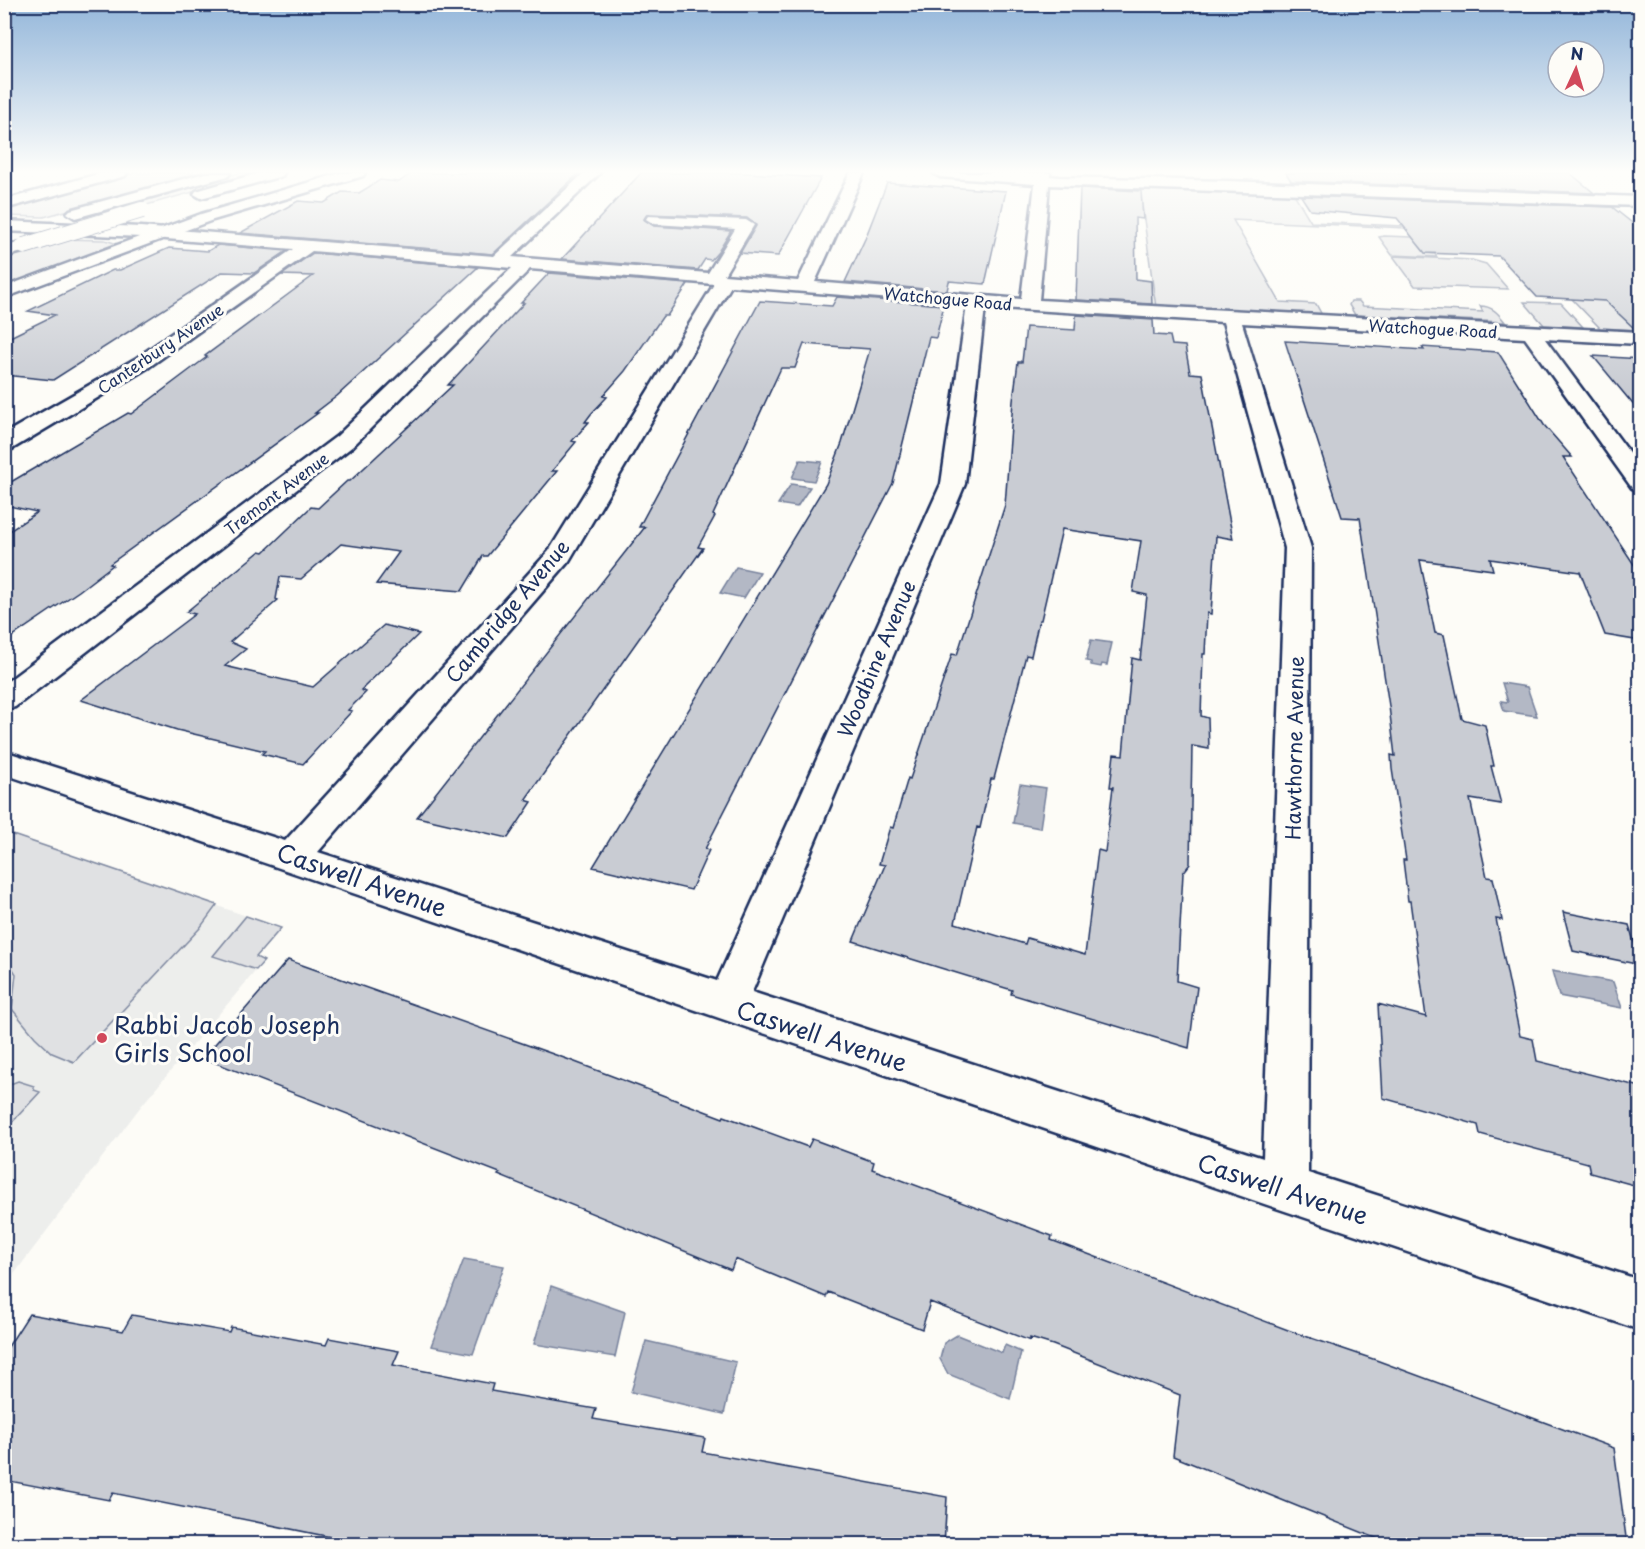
<svg xmlns="http://www.w3.org/2000/svg" width="1645" height="1549" font-family="'Playpen Sans',sans-serif">
<rect width="100%" height="100%" fill="#fdfcf7"/>
<filter id="ink" filterUnits="userSpaceOnUse"><feTurbulence type="fractalNoise" baseFrequency=".0167" numOctaves="2"/><feDisplacementMap in="SourceGraphic" scale="12" xChannelSelector="R" yChannelSelector="G"/><feConvolveMatrix kernelMatrix="1 2 1 2 8 2 1 2 1" color-interpolation-filters="sRGB"/></filter>
<g filter="url(#ink)">
<!-- built -->
<path fill="#edeeec" d="M 5,832 L 281,928 L 256,957 L 264,961 L 141,1106 L 5,1286 Z"/>
<!-- green -->
<path fill="#e0e1e3" stroke="#7e88a0" stroke-width="1.5" d="M 135,173 L 199,173 L 44,217 L 5,216 L 5,209 Z
M 239,173 L 261,173 L 100,218 L 75,217 Z
M 1142,188 L 1293,192 L 1311,222 L 1403,226 L 1405,228 L 1233,220 L 1280,302 L 1316,304 L 1323,317 L 1156,308 L 1140,190 Z
M 1384,236 L 1412,237 L 1425,253 L 1435,254 L 1437,257 L 1392,255 L 1379,237 Z
M 61,239 L 105,240 L 118,244 L 5,287 L 5,258 Z
M 1393,256 L 1472,260 L 1486,264 L 1508,289 L 1415,286 Z
M 1572,299 L 1640,302 L 1640,330 L 1600,328 Z
M 1351,301 L 1359,301 L 1363,306 L 1483,312 L 1480,306 C 1492,306 1498,313 1505,322 L 1355,315 L 1349,305 Z
M 1524,302 L 1561,303 L 1583,327 L 1544,325 Z
M 4,832 L 217,905 L 200,928 L 74,1062 L 52,1053 L 35,1037 L 12,1009 L 16,974 L 11,966 L 4,966 Z
M 246,916 L 281,928 L 256,957 L 264,961 L 256,970 L 213,956 Z
M 18,1081 L 34,1086 L 34,1090 L 40,1092 L 5,1130 L 5,1086 Z"/>
<!-- water -->
<path fill="#b3b8c5" stroke="#76819c" stroke-width="1.5" d="M 800,460 L 822,462 L 814,481 L 792,478 Z
M 791,484 L 810,487 L 797,507 L 778,504 Z
M 736,567 L 760,572 L 744,598 L 720,593 Z
M 1091,640 L 1112,643 L 1107,665 L 1102,664 L 1101,667 L 1091,665 L 1091,662 L 1086,661 Z
M 1502,683 L 1527,687 L 1537,716 L 1504,711 L 1501,701 L 1508,702 Z
M 1020,784 L 1046,788 L 1040,828 L 1013,823 Z
M 1552,971 L 1613,982 L 1622,1008 L 1559,996 Z
M 464,1259 L 504,1266 L 473,1354 L 431,1346 Z
M 551,1286 L 625,1312 L 615,1357 L 534,1344 Z
M 957,1335 L 1002,1353 L 1005,1345 L 1021,1352 L 1010,1399 L 948,1374 L 940,1359 L 944,1343 Z
M 646,1341 L 736,1362 L 724,1414 L 631,1392 Z"/>
<!-- building -->
<path fill="#c9ccd3" stroke="#1b2f5e" stroke-width="1.5" fill-rule="evenodd" d="M 412,173 L 579,173 L 493,254 L 240,233 L 298,201 L 324,203 L 342,192 L 359,193 L 380,180 L 399,182 Z
M 641,173 L 749,173 L 821,178 L 778,256 L 740,253 L 756,226 L 747,218 L 648,214 L 644,219 L 654,226 L 731,231 L 718,252 L 711,260 L 705,259 L 698,270 L 562,259 Z
M 1286,173 L 1570,173 L 1594,193 L 1291,181 Z
M 887,183 L 1006,191 L 985,284 L 949,281 L 947,291 L 845,282 L 865,239 Z
M 1080,188 L 1141,191 L 1143,219 L 1135,218 L 1136,279 L 1151,281 L 1152,304 L 1076,300 Z
M 1301,196 L 1612,207 L 1641,230 L 1641,330 L 1635,329 L 1605,301 L 1537,297 L 1499,256 L 1425,253 L 1397,218 L 1310,210 Z
M 218,245 L 287,251 L 254,273 L 222,272 L 53,380 L 4,375 L 4,340 L 55,315 L 28,311 L 113,270 L 120,270 L 169,248 L 208,251 Z
M 313,253 L 478,267 L 337,396 L 315,413 L 318,413 L 110,564 L 113,565 L 79,591 L 4,642 L 4,535 L 37,512 L 4,505 L 4,486 L 128,413 L 131,414 L 207,357 L 205,356 L 313,276 L 282,275 Z
M 549,273 L 688,284 L 667,316 L 663,316 L 625,371 L 603,396 L 607,397 L 591,414 L 585,422 L 589,422 L 572,441 L 576,442 L 552,471 L 557,471 L 487,556 L 483,556 L 462,591 L 376,584 L 399,552 L 341,544 L 301,579 L 280,577 L 276,599 L 278,600 L 230,642 L 246,649 L 225,666 L 313,687 L 384,625 L 419,634 L 361,690 L 366,692 L 348,710 L 352,711 L 303,764 L 262,754 L 265,751 L 177,730 L 81,700 L 195,614 L 186,612 L 260,551 L 264,552 L 311,507 L 318,508 L 347,481 L 350,481 L 453,385 L 448,385 L 524,303 L 521,303 Z
M 837,297 L 944,305 L 936,338 L 929,337 L 893,483 L 705,849 L 709,850 L 691,890 L 593,867 L 826,484 L 842,443 L 870,349 L 804,344 L 795,368 L 781,368 L 713,515 L 715,516 L 698,547 L 703,548 L 525,800 L 532,802 L 508,838 L 417,817 L 645,527 L 639,527 L 760,301 L 832,306 Z
M 1076,315 L 1153,320 L 1154,335 L 1170,336 L 1172,345 L 1185,346 L 1190,373 L 1202,374 L 1233,539 L 1216,536 L 1211,614 L 1207,613 L 1205,654 L 1203,654 L 1201,716 L 1208,718 L 1209,749 L 1192,746 L 1190,864 L 1183,873 L 1177,981 L 1197,987 L 1189,1048 L 1011,994 L 1012,990 L 853,941 L 885,865 L 879,864 L 890,827 L 893,828 L 908,778 L 910,779 L 952,654 L 957,655 L 1005,505 L 1013,401 L 1018,362 L 1022,362 L 1026,327 L 1075,330 ZM 1062,529 L 1141,541 L 1133,592 L 1147,595 L 1140,660 L 1132,658 L 1123,755 L 1114,754 L 1110,787 L 1113,787 L 1105,852 L 1098,850 L 1085,955 L 1027,938 L 1025,944 L 955,923 L 977,827 L 980,828 L 991,779 L 994,779 L 1026,655 L 1031,656 L 1039,620 L 1041,620 Z
M 1285,341 L 1424,350 L 1422,347 L 1498,352 L 1544,425 L 1572,457 L 1563,457 L 1641,575 L 1641,641 L 1605,635 L 1580,572 L 1490,559 L 1493,570 L 1420,560 L 1435,633 L 1444,635 L 1462,719 L 1485,725 L 1494,766 L 1491,766 L 1501,804 L 1470,799 L 1487,877 L 1493,878 L 1502,920 L 1496,919 L 1520,1036 L 1533,1039 L 1537,1061 L 1641,1087 L 1641,1187 L 1590,1173 L 1588,1163 L 1480,1134 L 1478,1125 L 1383,1098 L 1378,1004 L 1426,1017 L 1410,901 L 1408,901 L 1403,860 L 1406,860 L 1392,769 L 1391,755 L 1395,756 L 1389,706 L 1360,518 L 1342,517 Z
M 1593,356 L 1641,359 L 1641,414 Z
M 1563,912 L 1629,925 L 1641,965 L 1573,951 Z
M 288,960 L 567,1059 L 723,1118 L 724,1116 L 808,1147 L 812,1139 L 874,1162 L 872,1169 L 1052,1236 L 1051,1240 L 1296,1333 L 1376,1360 L 1614,1448 L 1627,1545 L 1393,1545 L 1173,1456 L 1180,1395 L 1053,1345 L 1030,1338 L 1030,1341 L 930,1302 L 922,1329 L 828,1292 L 826,1297 L 735,1259 L 731,1270 L 498,1175 L 500,1173 L 203,1058 Z
M 29,1314 L 123,1331 L 132,1315 L 229,1332 L 231,1327 L 326,1345 L 329,1338 L 399,1351 L 393,1365 L 493,1384 L 491,1391 L 596,1409 L 593,1419 L 705,1438 L 702,1452 L 947,1497 L 944,1545 L 370,1545 L 113,1493 L 109,1500 L 4,1480 L 4,1353 Z"/>
<g fill="none" stroke-linecap="round" stroke-linejoin="round">
<!-- minor casing -->
<g stroke="#1b2f5e" stroke-width="5">
<path id="minor" d="M 102,173 L 127,173 L 125,176 L 4,209 L 4,200 Z
M 584,173 L 600,173 L 512,257 L 708,273 L 735,229 L 654,224 L 646,219 L 648,216 L 746,220 L 754,225 L 724,275 L 798,281 L 850,173 L 864,173 L 815,282 L 1021,299 L 1035,184 L 940,177 L 933,173 L 1050,173 L 1050,176 L 1060,177 L 1229,181 L 1640,197 L 1640,206 L 1049,185 L 1039,300 L 1640,332 L 1640,344 L 1545,339 L 1640,467 L 1640,490 L 1632,488 L 1525,338 L 1242,323 L 1311,548 L 1308,1173 L 1640,1280 L 1640,1330 L 1285,1211 L 4,774 L 4,751 L 285,841 L 549,551 L 714,284 L 530,269 L 353,446 L 15,707 L 4,710 L 4,684 L 337,436 L 512,268 L 312,251 L 149,367 L 12,449 L 4,451 L 4,434 L 135,359 L 293,249 L 141,237 L 4,231 L 4,221 L 141,227 L 494,256 ZM 731,286 L 967,305 L 941,484 L 717,981 L 318,852 L 569,561 ZM 985,307 L 1223,322 L 1285,548 L 1263,1158 L 752,992 L 965,484 Z"/>
</g>
<!-- major casing -->
<g stroke="#1b2f5e" stroke-width="5">
<path id="major" d="M 341,173 L 365,173 L 363,176 L 213,220 L 4,298 L 4,287 L 201,214 Z"/>
</g>
<!-- highway casing -->
<g stroke="#1b2f5e" stroke-width="5">
<path id="highway" d="M 205,173 L 230,173 L 228,176 L 75,218 L 67,213 L 70,210 Z
M 259,173 L 284,173 L 282,176 L 201,198 L 194,194 L 196,191 Z
M 24,241 L 30,242 L 32,246 L 30,250 L 4,257 L 4,247 Z"/>
</g>
<!-- minor -->
<use href="#minor" fill="#fdfcf7" fill-rule="evenodd"/>
<!-- major -->
<use href="#major" fill="#fdfcf7" fill-rule="evenodd"/>
<!-- highway -->
<use href="#highway" fill="#fdfcf7" fill-rule="evenodd"/>
<!-- highway-bridge casing -->
<g stroke="#1b2f5e" stroke-width="18" stroke-linecap="butt">
<path id="highway-bridge" d="M 24,246 L 142,210"/>
</g>
<!-- highway-bridge -->
<use href="#highway-bridge" stroke="#fdfcf7" stroke-width="16"/>
</g>
</g>
<!-- sky -->
<linearGradient id="sky" x2="0" y2="1"><stop stop-color="#93b6da"/><stop offset="0.44" stop-color="#fefefb"/><stop offset="1" stop-color="#fefefb" stop-opacity="0"/></linearGradient>
<rect width="1645" height="390" fill="url(#sky)"/>
<!-- markers -->
<circle fill="#d1495b" stroke="#fdfcf7" stroke-width="2" cx="102" cy="1038" r="6"/>
<g text-anchor="middle" dominant-baseline="central" stroke-width="6" stroke-linejoin="round" paint-order="stroke">
<!-- far-street labels -->
<g font-size="16" fill="#1b2f5e" stroke="#fdfcf7">
<text transform="translate(948 298) rotate(5)">Watchogue Road</text>
<text transform="translate(1433 328) rotate(3)">Watchogue Road</text>
<text transform="translate(160 348) rotate(-34)">Canterbury Avenue</text>
<text transform="translate(276 493) rotate(-37)">Tremont Avenue</text>
</g>
<!-- street labels -->
<g font-size="20" fill="#1b2f5e" stroke="#fdfcf7">
<text transform="translate(507 611) rotate(-50)">Cambridge Avenue</text>
<text transform="translate(876 659) rotate(-67)">Woodbine Avenue</text>
<text transform="translate(1294 748) rotate(-89)">Hawthorne Avenue</text>
</g>
<!-- near-street labels -->
<g font-size="24" fill="#1b2f5e" stroke="#fdfcf7">
<text transform="translate(362 879) rotate(19)">Caswell Avenue</text>
<text transform="translate(822 1035) rotate(18)">Caswell Avenue</text>
<text transform="translate(1283 1188) rotate(18)">Caswell Avenue</text>
</g>
<!-- near-poi labels -->
<g font-size="24" fill="#1b2f5e" stroke="#fdfcf7" text-anchor="start">
<text x="114" y="1024">Rabbi Jacob Joseph<tspan x="114" dy="28">Girls School</tspan></text>
</g>
</g>
<!-- margin -->
<rect width="1645" height="1549" fill="none" stroke="#fdfcf7" stroke-width="24"/>
<rect x="12" y="12" width="1621" height="1525" fill="none" stroke="#1b2f5e" stroke-width="2" filter="url(#ink)"/>
<!-- north arrow -->
<g transform="translate(1576 69) rotate(4)"><circle r="28" fill="#fdfcf7" stroke="#a3aaba" stroke-width="1.5"/>
<path d="M0-4.5L10 22L0 15L-10 22Z" fill="#d1495b"/>
<text y="-9" font-size="16" font-weight="bold" text-anchor="middle" fill="#1b2f5e">N</text>
</g>
</svg>
